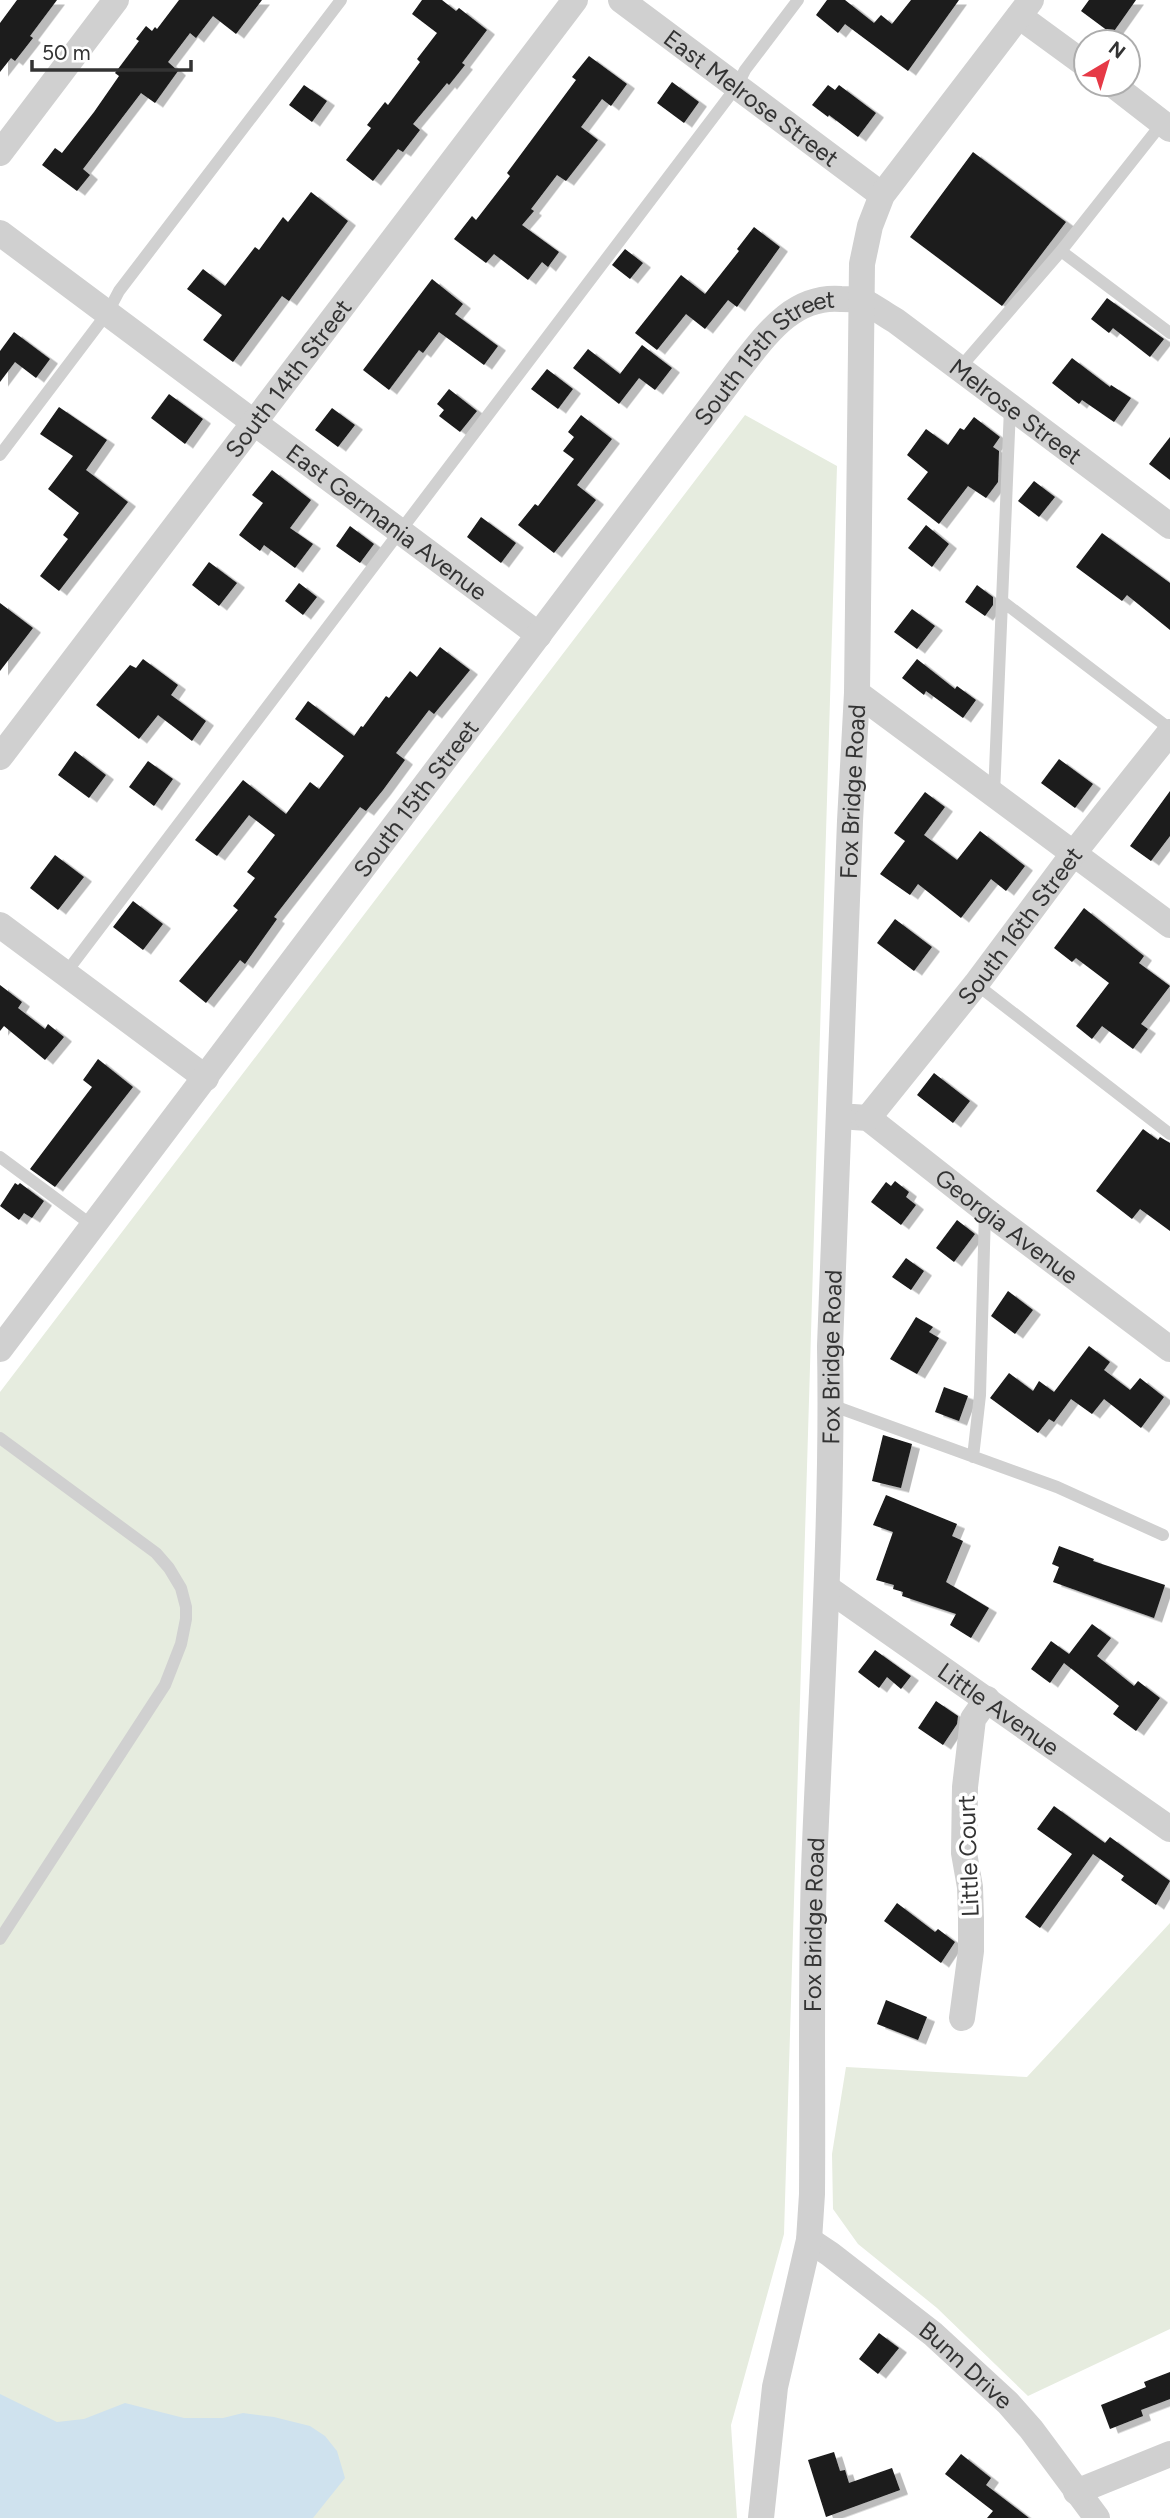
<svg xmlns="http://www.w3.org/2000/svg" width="1170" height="2518" font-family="Figtree,sans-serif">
<defs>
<filter id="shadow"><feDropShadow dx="8" dy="4.5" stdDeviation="0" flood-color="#0004"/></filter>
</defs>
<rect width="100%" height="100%" fill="#fff"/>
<!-- green -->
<path fill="#e6ecdf" d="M 745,415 L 837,466 L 784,2234 L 731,2425 L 737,2518 L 0,2518 L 0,1392 Z
M 1170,1923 L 1170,2329 L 1028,2396 L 937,2308 L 858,2244 L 833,2209 L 832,2154 L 846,2067 L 1027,2077 Z"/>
<!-- water -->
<path fill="#cfe2ee" d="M 0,2394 L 57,2422 L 84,2419 L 125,2403 L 184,2418 L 223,2418 L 243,2413 L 274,2417 L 310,2426 L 325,2436 L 337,2451 L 345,2478 L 313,2518 L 0,2518 Z"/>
<!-- building -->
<path fill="#1a1a1a" filter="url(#shadow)" d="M 17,0 L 57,0 L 30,36 L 33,38 L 15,61 L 11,58 L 0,72 L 0,23 Z
M 179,0 L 262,0 L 236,34 L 213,16 L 196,38 L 190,33 L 168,62 L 178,71 L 155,103 L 141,93 L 83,169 L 90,175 L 77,191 L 42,165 L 55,148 L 62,153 L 94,112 L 119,76 L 115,73 L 139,41 L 136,39 L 146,26 L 152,31 L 155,27 L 157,29 Z
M 422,0 L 442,0 L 456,11 L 459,8 L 487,30 L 462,63 L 465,65 L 449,85 L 447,83 L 413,124 L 420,130 L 403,152 L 398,149 L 373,181 L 346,160 L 371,128 L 367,125 L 385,102 L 388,105 L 420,62 L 417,59 L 437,33 L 412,14 Z
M 827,0 L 845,0 L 874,23 L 881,15 L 892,24 L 911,0 L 959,0 L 908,71 L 845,24 L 838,33 L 816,15 Z
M 1089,0 L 1136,0 L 1112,34 L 1081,11 Z
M 589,56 L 627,84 L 611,106 L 602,99 L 581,127 L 598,140 L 566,181 L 557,175 L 531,209 L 534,211 L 522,225 L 559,252 L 548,267 L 542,262 L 528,280 L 494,254 L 486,263 L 454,239 L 472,216 L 476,220 L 510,176 L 507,173 L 576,80 L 572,77 Z
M 672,82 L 699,102 L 684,123 L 657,103 Z
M 304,85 L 327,101 L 312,122 L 289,105 Z
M 828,85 L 835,90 L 839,85 L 876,113 L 858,137 L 829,115 L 828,117 L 812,105 Z
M 973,152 L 1066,222 L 1002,306 L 910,237 Z
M 311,192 L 348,221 L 289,301 L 282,296 L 233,362 L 203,340 L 222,315 L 187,289 L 203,269 L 225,286 L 255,247 L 259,250 L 283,217 L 288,222 Z
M 754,227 L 780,247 L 737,307 L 728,300 L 705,329 L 686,314 L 657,350 L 635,333 L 681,275 L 705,294 L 739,251 L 737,249 Z
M 625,249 L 643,263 L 630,279 L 612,265 Z
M 432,279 L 463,304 L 455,314 L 498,346 L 484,365 L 439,332 L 423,353 L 419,350 L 389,390 L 363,370 Z
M 1107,298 L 1164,339 L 1150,357 L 1113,328 L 1109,333 L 1091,319 Z
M 14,332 L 50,359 L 36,378 L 15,362 L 0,382 L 0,351 Z
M 642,345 L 672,368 L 655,390 L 639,378 L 619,404 L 573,368 L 588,349 L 620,374 Z
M 1072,358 L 1110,387 L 1111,385 L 1131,398 L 1114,422 L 1082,400 L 1079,404 L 1052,383 Z
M 547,369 L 573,389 L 558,409 L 531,389 Z
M 449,389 L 477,411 L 460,432 L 439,416 L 444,410 L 437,404 Z
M 169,394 L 203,419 L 185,444 L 151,418 Z
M 59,407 L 107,440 L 86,470 L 128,502 L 59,591 L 40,576 L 68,539 L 63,535 L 79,513 L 48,489 L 73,456 L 40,434 Z
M 332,408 L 355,425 L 338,447 L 315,430 Z
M 581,415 L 612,439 L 577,485 L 596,500 L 554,553 L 518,525 L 535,504 L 538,506 L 574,459 L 563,451 L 574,437 L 568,432 Z
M 974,417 L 1000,437 L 993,447 L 999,451 L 998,482 L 986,498 L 968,486 L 939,524 L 907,499 L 928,472 L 907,455 L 926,429 L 948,445 L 960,428 L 964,430 Z
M 1170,437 L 1170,480 L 1149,464 Z
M 272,470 L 311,500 L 290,528 L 313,544 L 295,568 L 264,545 L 260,551 L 239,535 L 263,503 L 252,495 Z
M 1034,481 L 1055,497 L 1039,517 L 1018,501 Z
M 481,517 L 516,543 L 501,563 L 467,537 Z
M 926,525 L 949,544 L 932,567 L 908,548 Z
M 350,526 L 374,544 L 360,563 L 336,546 Z
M 1102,533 L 1170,583 L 1170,630 L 1127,595 L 1122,601 L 1076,567 Z
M 209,562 L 237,583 L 219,606 L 192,585 Z
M 299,583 L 317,597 L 303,615 L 285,601 Z
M 977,585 L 993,597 L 993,605 L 985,616 L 965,602 Z
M 0,603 L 33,628 L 0,671 Z
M 912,609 L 935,626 L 917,649 L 894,632 Z
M 440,647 L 470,670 L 434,714 L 429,710 L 396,753 L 405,760 L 383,790 L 366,811 L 360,807 L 274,917 L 277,919 L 245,964 L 240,960 L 206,1003 L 179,981 L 238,910 L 233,906 L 255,878 L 247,872 L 275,835 L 249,815 L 217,856 L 195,840 L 243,780 L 286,814 L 310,782 L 319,789 L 344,756 L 295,719 L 308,701 L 354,736 L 361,726 L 363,727 L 386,696 L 389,698 L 410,671 L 417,677 Z
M 143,659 L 178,685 L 171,695 L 206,721 L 192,741 L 158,715 L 139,739 L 96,705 L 130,665 L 136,668 Z
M 917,659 L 955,689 L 957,686 L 976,700 L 963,718 L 926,691 L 924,695 L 902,678 Z
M 75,751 L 106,775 L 89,798 L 58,775 Z
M 1059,759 L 1093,784 L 1075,808 L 1041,783 Z
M 148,761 L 173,779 L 154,806 L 129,787 Z
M 1170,791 L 1170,836 L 1151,861 L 1130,846 Z
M 925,792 L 945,807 L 924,835 L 957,860 L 980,831 L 1025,866 L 1006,891 L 991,879 L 961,918 L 918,884 L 910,895 L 880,874 L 905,841 L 894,833 Z
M 55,855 L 84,877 L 58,910 L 30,888 Z
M 133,901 L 163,924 L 143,950 L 113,927 Z
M 1084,908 L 1144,956 L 1139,963 L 1170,986 L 1141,1024 L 1148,1029 L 1133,1049 L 1102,1026 L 1092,1039 L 1076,1026 L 1109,983 L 1076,958 L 1072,962 L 1054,948 Z
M 895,919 L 932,947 L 914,971 L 877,943 Z
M 0,985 L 22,1002 L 18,1008 L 45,1029 L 48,1024 L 64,1037 L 45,1060 L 4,1026 L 0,1031 Z
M 98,1059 L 133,1087 L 55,1187 L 30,1169 L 92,1087 L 83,1080 Z
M 934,1073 L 970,1101 L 953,1123 L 917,1095 Z
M 1143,1129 L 1158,1140 L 1160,1137 L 1170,1143 L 1170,1231 L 1140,1209 L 1132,1219 L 1096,1191 Z
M 895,1181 L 909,1192 L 906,1197 L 916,1205 L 901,1225 L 871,1202 L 886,1182 L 891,1186 Z
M 15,1183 L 18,1185 L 20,1183 L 44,1201 L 32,1218 L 24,1213 L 19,1220 L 0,1206 Z
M 957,1220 L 975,1234 L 954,1262 L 936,1248 Z
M 906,1258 L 924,1271 L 911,1290 L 892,1277 Z
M 1008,1291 L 1033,1310 L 1015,1334 L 991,1316 Z
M 916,1317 L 933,1327 L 929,1332 L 939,1338 L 917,1374 L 890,1359 Z
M 1089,1346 L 1110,1362 L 1104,1370 L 1130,1390 L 1140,1378 L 1164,1397 L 1141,1428 L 1104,1399 L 1092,1414 L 1071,1399 L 1054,1422 L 1049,1419 L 1038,1433 L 990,1398 L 1009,1373 L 1033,1391 L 1039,1381 L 1054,1392 Z
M 944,1387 L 968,1396 L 959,1421 L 935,1412 Z
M 883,1435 L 912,1444 L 901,1488 L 872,1481 Z
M 886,1495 L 957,1524 L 952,1536 L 963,1541 L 946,1582 L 989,1608 L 971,1638 L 950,1625 L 956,1614 L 902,1596 L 903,1592 L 893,1589 L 894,1585 L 876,1580 L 893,1532 L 873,1525 Z
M 1059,1546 L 1094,1559 L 1093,1561 L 1165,1585 L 1154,1618 L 1053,1582 L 1059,1567 L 1052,1564 Z
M 1092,1624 L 1111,1638 L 1097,1656 L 1134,1686 L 1138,1681 L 1160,1698 L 1136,1731 L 1113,1714 L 1119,1706 L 1064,1663 L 1050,1683 L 1031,1669 L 1051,1641 L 1069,1654 Z
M 875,1650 L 911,1676 L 901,1689 L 887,1677 L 879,1688 L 858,1672 Z
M 936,1701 L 958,1716 L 957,1724 L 943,1745 L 918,1728 Z
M 1054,1806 L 1105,1843 L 1110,1837 L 1170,1881 L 1156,1905 L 1121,1880 L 1124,1876 L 1093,1854 L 1040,1928 L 1025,1917 L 1072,1854 L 1037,1829 Z
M 897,1903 L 935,1932 L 938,1929 L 955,1942 L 941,1963 L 884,1921 Z
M 886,2000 L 927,2017 L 918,2040 L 877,2024 Z
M 879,2333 L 899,2348 L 878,2374 L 859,2359 Z
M 1170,2372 L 1170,2399 L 1141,2410 L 1143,2416 L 1110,2429 L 1101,2405 L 1146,2387 L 1144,2382 Z
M 834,2452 L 840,2471 L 845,2470 L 849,2483 L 892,2468 L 900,2490 L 826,2517 L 808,2460 Z
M 961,2454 L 991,2478 L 986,2485 L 1029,2518 L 987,2518 L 993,2511 L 945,2474 Z"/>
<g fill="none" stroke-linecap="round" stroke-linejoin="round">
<!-- service -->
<path stroke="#d0d0d0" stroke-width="12" d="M 1061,251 L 1170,333
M 959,369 L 1061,251 L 1163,122
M 0,455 L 108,312 L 119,291 L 341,0
M 1002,601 L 1170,729
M 994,795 L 1010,408
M 65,974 L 737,86 L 745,70 L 798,0
M 976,984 L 1170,1134
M 0,1157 L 93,1226
M 831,1405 L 1057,1487 L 1163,1535
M 0,1438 L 156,1553 L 169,1568 L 181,1588 L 186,1607 L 186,1619 L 181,1644 L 165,1685 L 0,1939
M 973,1457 L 980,1395 L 985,1211"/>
<!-- minor -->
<g stroke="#d0d0d0" stroke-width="26">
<path id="s1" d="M 621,0 L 882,195"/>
<path d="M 1019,16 L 1086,65"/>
<path d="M 1112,84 L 1170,129"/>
<path d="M 0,153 L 116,0"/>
<path id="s2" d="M 0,233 L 539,635"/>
<path d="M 857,693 L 1170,925"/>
<path id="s3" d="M 0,757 L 575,0"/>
<path d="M 0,925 L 206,1078"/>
<path id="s4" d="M 853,1117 L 868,1118 L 985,1210 L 1170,1349"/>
<path id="s5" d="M 868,1118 L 976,984 L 1073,854 L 1170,732"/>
<path id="s6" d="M 0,1349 L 739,369 C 766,335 793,295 841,299 C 848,299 857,299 863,301 C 874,306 885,315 896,321 L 1170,526"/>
<path id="s7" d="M 827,1588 L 1170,1829"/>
<path d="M 962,2018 L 971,1951 L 971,1918 L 970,1887 L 964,1853 L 965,1787 L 973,1719 L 987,1699"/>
<path id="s8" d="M 809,2240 L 830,2254 L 933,2334 L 1008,2403 L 1031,2429 L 1097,2518"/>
<path d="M 1076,2492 L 1170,2454"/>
<path id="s9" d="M 761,2518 L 775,2387 L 809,2240 L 812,2194 C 813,2077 810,1960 815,1844 C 822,1678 833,1512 830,1346 L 850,821 L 857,693 L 862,264 L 870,226 L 882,195 L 1031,0"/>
</g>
</g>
<g text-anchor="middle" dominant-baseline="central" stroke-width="7" stroke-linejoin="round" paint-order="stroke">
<!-- street labels -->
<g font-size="24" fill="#333" stroke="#fff">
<text stroke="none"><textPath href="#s1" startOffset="163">East Melrose Street</textPath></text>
<text stroke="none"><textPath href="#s6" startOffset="1256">South 15th Street</textPath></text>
<text stroke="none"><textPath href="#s3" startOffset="476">South 14th Street</textPath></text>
<text stroke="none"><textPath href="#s6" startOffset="1568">Melrose Street</textPath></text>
<text stroke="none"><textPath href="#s2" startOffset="483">East Germania Avenue</textPath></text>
<text stroke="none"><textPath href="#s9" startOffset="1732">Fox Bridge Road</textPath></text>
<text stroke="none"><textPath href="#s6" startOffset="690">South 15th Street</textPath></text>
<text stroke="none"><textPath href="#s5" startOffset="245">South 16th Street</textPath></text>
<text stroke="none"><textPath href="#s4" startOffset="191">Georgia Avenue</textPath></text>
<text stroke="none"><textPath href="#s9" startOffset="1166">Fox Bridge Road</textPath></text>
<text stroke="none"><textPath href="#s7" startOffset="210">Little Avenue</textPath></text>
<text transform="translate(968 1856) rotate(-92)">Little Court</text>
<text stroke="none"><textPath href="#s9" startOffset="598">Fox Bridge Road</textPath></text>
<text stroke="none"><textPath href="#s8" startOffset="201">Bunn Drive</textPath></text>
</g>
</g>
<!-- north arrow -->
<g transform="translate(1107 63) rotate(38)"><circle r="33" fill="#ffffff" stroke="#adadad" stroke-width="2"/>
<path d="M0-5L12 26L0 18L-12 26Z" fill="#e63946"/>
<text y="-10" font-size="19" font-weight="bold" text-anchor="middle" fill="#333333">N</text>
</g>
<!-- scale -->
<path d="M32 60v10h159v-10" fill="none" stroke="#333333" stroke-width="3.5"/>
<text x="42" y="60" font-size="21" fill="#333333" stroke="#ffffff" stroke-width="5" paint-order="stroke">50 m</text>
</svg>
